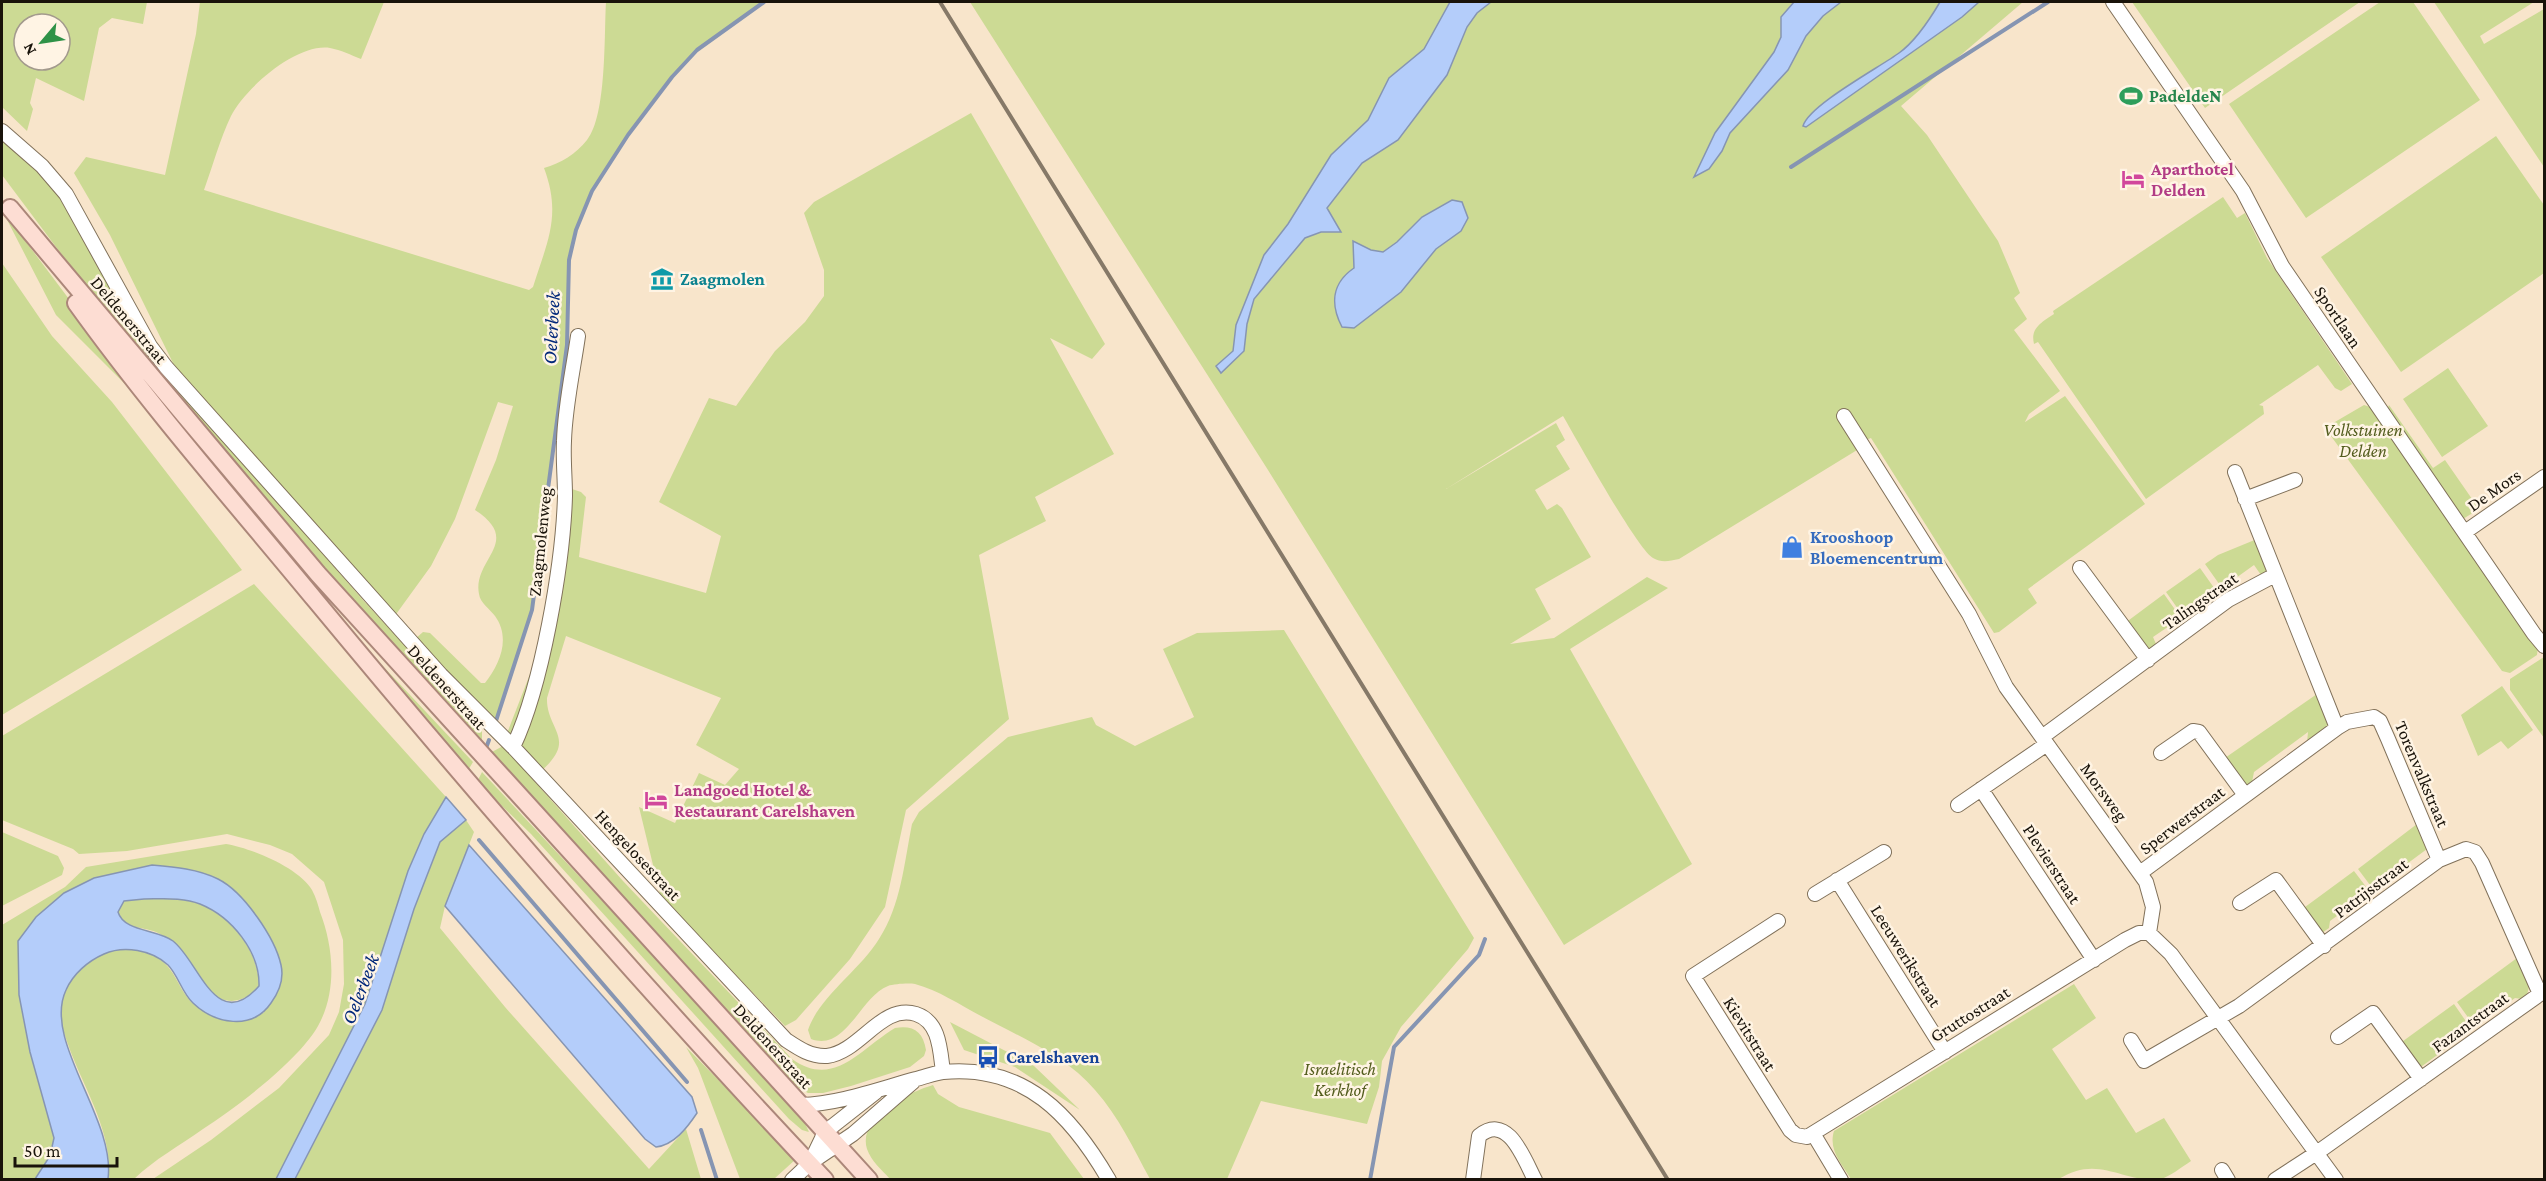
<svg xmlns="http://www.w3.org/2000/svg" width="2546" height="1181" font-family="'Crimson Pro',serif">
<rect width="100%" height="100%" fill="#f8e5cb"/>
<!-- green -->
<path fill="#ccda94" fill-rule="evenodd" d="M 2,2 L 147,2 L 143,24 L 112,18 L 99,28 L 84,101 L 36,78 L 30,103 L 33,109 L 27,131 L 2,107 ZM 24,24 L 60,24 L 60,60 L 24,60 Z
M 200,2 L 384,2 L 361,59 C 351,55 341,50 330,48 C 297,43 245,88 231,116 C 220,139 213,165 204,190 L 529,290 L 533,287 C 547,242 562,216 544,168 C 561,163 576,154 587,140 C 607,115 604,35 606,2 L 764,2 L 698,50 L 672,77 L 628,135 L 592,191 L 576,230 L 569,260 L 567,345 L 532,610 L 496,721 L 415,639 L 423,632 L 430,633 L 481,683 L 485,683 C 500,664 511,638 495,616 C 490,609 480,603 479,594 C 472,559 524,542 475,510 L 496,460 L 513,406 L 498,402 L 455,519 L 431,566 L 394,617 L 174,365 L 110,235 L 74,173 L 86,157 L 165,175 L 196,34 Z
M 970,2 L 2023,2 L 1901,106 L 1927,135 L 1998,241 L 2020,293 L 2014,298 L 2027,319 L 2014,330 L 2060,391 L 2029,414 L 2025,422 L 2065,396 L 2145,504 L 2028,589 L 2037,603 L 1999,632 L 1994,633 L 1871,438 L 1860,442 L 1862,447 L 1679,559 C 1669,561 1662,563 1653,558 C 1637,549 1576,438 1563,416 L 1446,489 L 1556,423 L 1565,440 L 1556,446 L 1570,469 L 1535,490 L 1547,510 L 1557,504 L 1562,508 L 1591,557 L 1535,589 L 1551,619 L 1510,644 L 1554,638 L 1647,577 L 1668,588 L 1570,649 L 1692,864 L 1564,945 L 1268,470 Z
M 2132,2 L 2360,2 L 2205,108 Z
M 2380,2 L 2413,2 L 2480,100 L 2306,218 L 2229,104 Z
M 2434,2 L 2534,2 L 2480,36 L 2484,44 L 2544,9 L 2544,167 Z
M 971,113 L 1105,344 L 1092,359 L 1050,338 L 1114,454 L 1035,497 L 1046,521 L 979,555 L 1009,719 L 906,810 L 885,907 L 850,959 L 796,1020 L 785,1026 L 661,898 L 639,807 L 675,823 L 699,773 L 725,785 L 739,769 L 696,745 L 721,698 L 566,636 L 547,698 C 546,730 579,739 540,772 L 506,736 L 537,656 L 548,615 L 563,486 L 581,492 L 586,497 L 579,557 L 706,593 L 721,536 L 659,502 L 709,398 L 736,406 L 775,351 L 805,322 L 824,296 L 824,270 L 804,213 L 814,202 Z
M 2496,136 L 2544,205 L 2544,273 L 2401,372 L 2321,257 Z
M 2,137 L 56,188 L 163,371 L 363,600 L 435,678 L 482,725 L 482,744 L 369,623 L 140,352 L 59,251 L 2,175 Z
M 2223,197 L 2237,218 L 2245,213 L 2267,258 L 2352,384 L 2341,391 L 2335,388 L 2318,365 L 2259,405 L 2263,406 L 2264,414 L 2146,499 L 2038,342 L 2034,344 C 2030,328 2042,322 2054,314 L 2053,311 Z
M 2,210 L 157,416 L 56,315 Z
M 2,263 L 52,336 L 112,402 L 242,570 L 2,715 Z
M 2448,368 L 2488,426 L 2442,457 L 2403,399 Z
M 2364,405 L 2373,408 L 2538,647 L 2537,655 L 2510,673 L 2502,671 L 2328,432 L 2328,426 Z
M 2389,405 L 2433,468 L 2445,460 L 2479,509 L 2463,519 L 2387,410 Z
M 2257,539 L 2268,571 L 2261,575 L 2254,565 L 2222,588 L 2205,564 L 2218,555 Z
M 2200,568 L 2217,592 L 2183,616 L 2166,592 Z
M 254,584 L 446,797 L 424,834 L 408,871 L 365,1004 L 276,1179 L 153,1179 L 211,1140 L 279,1088 L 329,1035 L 339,1012 L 344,984 L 343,940 L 324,882 L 292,854 L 270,845 L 227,834 L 127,851 L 79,854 L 73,849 L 2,820 L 2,736 Z
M 2164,594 L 2181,618 L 2153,637 L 2156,644 L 2146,651 L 2125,623 Z
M 1284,630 L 1474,938 L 1468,949 L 1401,1027 L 1382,1061 L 1379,1087 L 1367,1124 L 1261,1101 L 1227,1179 L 1150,1179 C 1133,1148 1119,1117 1095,1090 C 1066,1056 1020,1037 981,1016 C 960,1005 938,990 915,984 C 908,983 894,984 888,986 C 860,997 846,1052 811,1039 L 808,1030 C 819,997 860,970 879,939 C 901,905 904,864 912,824 L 919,812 L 1008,737 L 1092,717 L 1096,725 L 1135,746 L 1194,717 L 1163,649 L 1197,633 Z
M 364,646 L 473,762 L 467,772 Z
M 2544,657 L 2544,738 L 2510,690 L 2510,679 Z
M 2502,686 L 2533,730 L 2508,749 L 2501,741 L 2478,756 L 2461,715 Z
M 2317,694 L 2328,721 L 2327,729 L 2307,743 L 2308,732 L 2254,772 L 2252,782 L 2244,787 L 2222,760 Z
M 503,746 L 623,881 L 792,1059 C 834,1089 860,1049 895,1028 C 913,1025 923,1031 926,1050 L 924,1056 L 910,1067 L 851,1086 L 823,1093 L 808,1093 L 792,1084 L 490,753 Z
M 482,772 L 800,1113 L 809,1132 L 802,1130 L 789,1119 L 531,834 L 477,782 Z
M 466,820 L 474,832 L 445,906 L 440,928 L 505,1007 L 649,1169 L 686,1129 L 701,1179 L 295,1180 L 382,1010 L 414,909 L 440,841 Z
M 2417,824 L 2427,849 L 2373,889 L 2358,869 Z
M 2,832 L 58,856 L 64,868 L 62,875 L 2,906 Z
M 226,844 C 251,848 299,868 312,890 C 316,897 318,905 320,912 C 334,948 337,992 318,1026 C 298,1061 237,1107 203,1129 C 179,1146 155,1159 134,1179 L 108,1179 C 114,1136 85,1090 70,1050 C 66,1038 60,1024 59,1011 C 59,994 74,975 86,965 C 100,955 114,947 132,949 C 182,956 172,993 201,1009 C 212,1015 250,1012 264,1013 L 258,917 L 221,880 L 152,865 L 94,878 L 64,893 L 19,995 L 30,1052 L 54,1138 L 50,1156 L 35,1179 L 2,1179 L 2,925 L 65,887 L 86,867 Z
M 2354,871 L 2370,892 L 2330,921 L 2329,928 L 2319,935 L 2301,910 Z
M 144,899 C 162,899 183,897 200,904 C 232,917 259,952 259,986 C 245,1003 226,1007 207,990 C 194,978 192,957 175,945 C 169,941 163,935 156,932 C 142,926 123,930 117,912 L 124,901 Z
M 2517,958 L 2529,987 L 2527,995 L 2522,999 L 2515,998 L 2475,1027 L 2457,1002 Z
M 2074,984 L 2096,1018 L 2052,1049 L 2086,1100 L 2107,1088 L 2136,1133 L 2164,1118 L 2191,1161 C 2182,1167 2169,1177 2159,1180 C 2118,1181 2098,1154 2057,1180 L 1851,1179 C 1842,1164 1828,1150 1834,1131 Z
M 2454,1004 L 2472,1030 L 2418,1069 L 2399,1044 Z
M 950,1022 L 1034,1066 L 1080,1110 L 1015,1067 L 964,1050 Z
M 686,1047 L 796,1159 L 774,1179 L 740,1179 L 698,1068 Z
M 933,1085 L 938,1094 L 959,1107 L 1050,1133 L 1084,1179 L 890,1179 C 882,1170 871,1161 867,1149 C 857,1118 909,1092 933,1085 Z"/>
<!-- water -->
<path fill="#b4cdfa" stroke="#8695b2" stroke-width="1.5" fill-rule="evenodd" d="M 1450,2 L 1491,2 L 1477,13 L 1467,27 L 1447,75 L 1398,140 L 1362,163 L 1327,208 L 1341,232 L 1321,232 L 1305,238 L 1254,299 L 1247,324 L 1244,351 L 1221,373 L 1216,366 L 1233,351 L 1236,325 L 1264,255 L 1288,224 L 1331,155 L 1368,120 L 1389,78 L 1424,49 Z
M 1794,2 L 1841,2 L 1823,16 L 1806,36 L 1788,70 L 1730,133 L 1722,151 L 1709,169 L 1694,177 L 1715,133 L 1774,52 L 1781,37 L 1781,17 Z
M 1940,2 L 1979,2 L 1962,17 L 1806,127 L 1803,126 C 1809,105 1880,67 1899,53 C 1916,41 1930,19 1940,2 Z
M 1452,200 L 1462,202 L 1468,218 L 1461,231 L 1436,249 L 1401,292 L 1354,328 L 1342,327 C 1330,304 1332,283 1354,268 L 1353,241 L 1371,250 L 1383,252 L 1397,242 L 1422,217 Z
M 446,797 L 466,820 L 440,842 L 414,909 L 382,1010 L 295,1179 L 276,1179 L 365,1004 L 408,871 L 424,834 Z
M 469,845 L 692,1097 L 697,1113 C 687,1128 674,1145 656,1147 L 645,1139 L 445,906 Z
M 152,865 C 175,867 198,869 218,879 C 244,892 275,938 281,965 C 284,978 279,992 271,1003 C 252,1031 215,1024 193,1003 C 182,993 178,975 168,965 C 152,950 124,945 104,954 C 88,961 73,974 66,990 C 42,1041 116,1119 108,1179 L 35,1179 L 50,1156 L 54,1138 L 30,1052 L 19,995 L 18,941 L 36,917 L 64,893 L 94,878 ZM 144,899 C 162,899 183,897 200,904 C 232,917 260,952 259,986 C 216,1035 199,961 173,941 C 157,929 124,932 118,912 L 124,901 Z"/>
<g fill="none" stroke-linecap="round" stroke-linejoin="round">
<!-- stream -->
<path stroke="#8695b2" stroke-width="4" d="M 1791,167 L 2048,2
M 496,721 L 532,610 L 567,345 L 569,260 L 576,230 L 592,191 L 628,135 L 672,77 L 697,50 L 764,2
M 486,748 L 489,740
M 479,840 L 687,1082
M 701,1130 L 717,1180
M 1370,1180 L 1394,1047 L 1479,955 L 1485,939"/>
<!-- minor casing -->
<g stroke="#81715a" stroke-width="16">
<path id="minor" d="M 2113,2 L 2243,191 L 2282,266 L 2534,634 L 2544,646
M 2,131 L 42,166 L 66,194 L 150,346 L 166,367 L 441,675 L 513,747 L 786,1040 C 798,1048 811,1057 827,1056 C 860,1052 882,1003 916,1014 C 940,1022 940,1050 943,1072
M 1844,416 L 1969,614 L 2006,687 L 2146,882 L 2153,907 L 2149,933
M 2235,472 L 2337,728
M 2245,499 L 2295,480
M 2465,532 L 2544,477
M 2080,568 L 2148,660
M 2042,737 L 2228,600 L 2275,575
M 513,747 C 542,686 563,564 565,496 C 565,478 563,459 564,441 C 565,406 573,371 578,336
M 2161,753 L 2193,731 L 2199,732 L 2245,795
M 1981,789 L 2094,960
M 1958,805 L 2047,744
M 2140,873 L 2337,728 L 2347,722 L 2374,717 L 2380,721 L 2388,739 L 2439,860 L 2466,849 L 2475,852 L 2482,863 L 2540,994 L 2544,990
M 1837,880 L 1945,1052
M 1815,894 L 1884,852
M 2240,903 L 2276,880 L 2324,946
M 1778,921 L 1693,976 L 1790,1130 L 1796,1135 L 1807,1137 L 2125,940 L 2139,933 L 2149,933
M 2149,933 L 2171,954 L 2336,1180
M 2338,1037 L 2373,1013 L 2421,1079
M 2131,1040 L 2144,1061 L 2239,1006 L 2439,860
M 801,1105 C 839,1104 879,1089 916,1079 C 925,1077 934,1073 943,1072 C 1025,1064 1072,1116 1109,1180
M 1814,1135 L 1841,1180
M 811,1161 L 825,1132 L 876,1092
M 2222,1170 L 2228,1180
M 792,1180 L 810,1163 L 853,1134 L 913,1082
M 1473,1180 L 1479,1136 C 1508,1112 1524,1159 1535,1180
M 2275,1180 L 2318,1152 L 2540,994"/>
</g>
<!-- major casing -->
<g stroke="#ac877a" stroke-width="20">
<path id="major" d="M 10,208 L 318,574 L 869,1180
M 76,303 C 150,406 235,503 316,601 C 480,799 648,993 825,1180"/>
</g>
<!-- minor -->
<use href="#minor" stroke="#fff" stroke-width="14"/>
<!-- major -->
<use href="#major" stroke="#fdddd3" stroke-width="16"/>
<!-- rail -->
<path stroke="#867968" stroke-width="4" d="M 940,2 L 1668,1180"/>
</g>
<!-- icons -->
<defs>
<g id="stadium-bare" transform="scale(1.8)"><path d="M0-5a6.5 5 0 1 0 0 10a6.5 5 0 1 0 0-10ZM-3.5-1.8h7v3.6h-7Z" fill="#2e9e5b" stroke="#fff4e4" stroke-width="2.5" paint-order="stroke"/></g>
<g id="hotel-bare" transform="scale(1.8)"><path d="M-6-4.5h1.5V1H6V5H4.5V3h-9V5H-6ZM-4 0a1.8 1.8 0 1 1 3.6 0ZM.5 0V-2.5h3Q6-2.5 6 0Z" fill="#d1479c" stroke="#fff4e4" stroke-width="2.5" paint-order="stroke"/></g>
<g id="museum-bare" transform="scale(1.8)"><path d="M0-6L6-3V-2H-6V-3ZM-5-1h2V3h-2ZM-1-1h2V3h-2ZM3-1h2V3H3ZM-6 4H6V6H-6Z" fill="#0f9aa8" stroke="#fff4e4" stroke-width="2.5" paint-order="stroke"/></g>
<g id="shop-bare" transform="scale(1.8)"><path d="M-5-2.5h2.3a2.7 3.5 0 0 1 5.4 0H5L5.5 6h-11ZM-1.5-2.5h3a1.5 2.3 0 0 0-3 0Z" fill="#3f7fe0" stroke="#fff4e4" stroke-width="2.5" paint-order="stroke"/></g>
<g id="bus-bare" transform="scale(1.8)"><path d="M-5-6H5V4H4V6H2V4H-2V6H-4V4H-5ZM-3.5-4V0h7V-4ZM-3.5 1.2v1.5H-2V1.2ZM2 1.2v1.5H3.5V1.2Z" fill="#1a4fb4" stroke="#fff4e4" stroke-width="2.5" paint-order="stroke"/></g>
</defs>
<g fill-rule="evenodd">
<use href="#stadium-bare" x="2131" y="96"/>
<use href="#hotel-bare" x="2133" y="179"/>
<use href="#museum-bare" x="662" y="279"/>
<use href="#shop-bare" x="1792" y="547"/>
<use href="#hotel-bare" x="656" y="800"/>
<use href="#bus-bare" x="988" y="1057"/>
</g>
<g text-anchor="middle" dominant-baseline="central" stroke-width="5" stroke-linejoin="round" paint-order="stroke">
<!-- leisure labels -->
<g font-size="18" font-weight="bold" fill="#27864d" stroke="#fff4e4" text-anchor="start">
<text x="2149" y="96">PadeldeN</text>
</g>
<!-- hotel labels -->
<g font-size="18" font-weight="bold" fill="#b23c85" stroke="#fff4e4" text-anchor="start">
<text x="2151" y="169">Aparthotel<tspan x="2151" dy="21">Delden</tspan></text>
<text x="674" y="790">Landgoed Hotel &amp;<tspan x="674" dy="21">Restaurant Carelshaven</tspan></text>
</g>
<!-- culture labels -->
<g font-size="18" font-weight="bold" fill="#0d838f" stroke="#fff4e4" text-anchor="start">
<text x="680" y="279">Zaagmolen</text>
</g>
<!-- street labels -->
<g font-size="18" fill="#19130a" stroke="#fff4e4">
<text transform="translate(2338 317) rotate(56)">Sportlaan</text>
<text transform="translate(129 320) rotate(50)">Deldenerstraat</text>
<text transform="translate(2494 490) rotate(-35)">De Mors</text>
<text transform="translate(540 542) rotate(-84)">Zaagmolenweg</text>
<text transform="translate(2200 601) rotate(-35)">Talingstraat</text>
<text transform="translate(447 687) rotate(48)">Deldenerstraat</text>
<text transform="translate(2422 774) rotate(67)">Torenvalkstraat</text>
<text transform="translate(2104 792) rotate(54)">Morsweg</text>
<text transform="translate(2182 820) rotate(-37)">Sperwerstraat</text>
<text transform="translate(638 855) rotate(47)">Hengelosestraat</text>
<text transform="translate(2052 864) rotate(57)">Plevierstraat</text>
<text transform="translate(2371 888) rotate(-37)">Patrijsstraat</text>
<text transform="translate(1906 956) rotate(58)">Leeuwerikstraat</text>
<text transform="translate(1970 1014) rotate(-32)">Gruttostraat</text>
<text transform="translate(2470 1022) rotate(-36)">Fazantstraat</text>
<text transform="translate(1750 1034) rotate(58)">Kievitstraat</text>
<text transform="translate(773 1046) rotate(48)">Deldenerstraat</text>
</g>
<!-- park labels -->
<g font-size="18" font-style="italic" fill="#535d1e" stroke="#fff4e4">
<text x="2363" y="430">Volkstuinen<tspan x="2363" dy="21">Delden</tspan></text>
<text x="1340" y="1069">Israelitisch<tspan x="1340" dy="21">Kerkhof</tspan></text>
</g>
<!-- shop labels -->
<g font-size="18" font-weight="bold" fill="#366cbe" stroke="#fff4e4" text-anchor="start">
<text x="1810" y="537">Krooshoop<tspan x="1810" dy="21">Bloemencentrum</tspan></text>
</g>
<!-- transit labels -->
<g font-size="18" font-weight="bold" fill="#164399" stroke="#fff4e4" text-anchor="start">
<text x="1006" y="1057">Carelshaven</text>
</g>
<!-- water labels -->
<g font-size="20" font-style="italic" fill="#02287a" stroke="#fff4e4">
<text transform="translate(551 328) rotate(-87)">Oelerbeek</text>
<text transform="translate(360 989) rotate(-69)">Oelerbeek</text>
</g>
</g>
<!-- border -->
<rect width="2546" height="1181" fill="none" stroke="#19130a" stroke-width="6"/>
<!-- north arrow -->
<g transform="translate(42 42) rotate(241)"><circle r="28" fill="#fff4e4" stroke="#a39a8d" stroke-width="1.5"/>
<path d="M0-4.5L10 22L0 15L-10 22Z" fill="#2f9247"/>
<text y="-9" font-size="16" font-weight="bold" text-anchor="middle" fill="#19130a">N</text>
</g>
<!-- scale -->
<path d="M15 1157v9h102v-9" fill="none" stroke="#19130a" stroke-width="3"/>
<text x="24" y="1157" font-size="18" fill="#19130a" stroke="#fff4e4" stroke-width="4.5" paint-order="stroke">50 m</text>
</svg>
